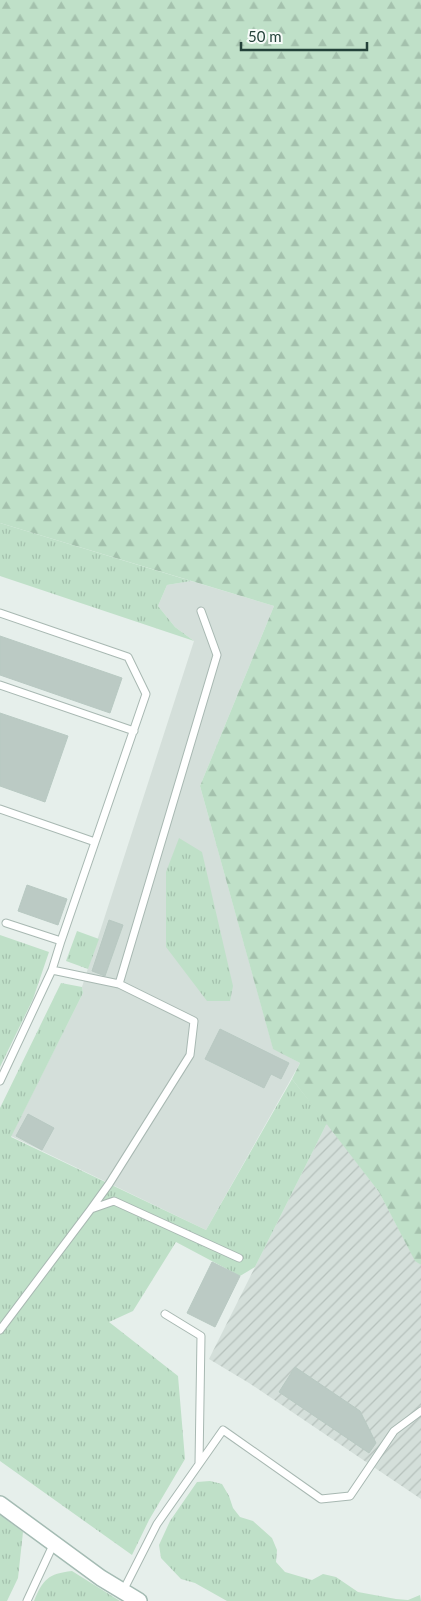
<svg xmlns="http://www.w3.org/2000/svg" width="421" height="1601" font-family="Lato,sans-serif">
<defs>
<pattern id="industrial-furrows" width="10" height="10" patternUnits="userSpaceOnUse" patternTransform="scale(1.25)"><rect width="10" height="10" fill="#d4dfda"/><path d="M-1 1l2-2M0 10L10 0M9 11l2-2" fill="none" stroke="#b6c1bc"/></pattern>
<pattern id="grass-tufts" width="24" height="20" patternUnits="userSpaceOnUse" patternTransform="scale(1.25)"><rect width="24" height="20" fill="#bfe0c8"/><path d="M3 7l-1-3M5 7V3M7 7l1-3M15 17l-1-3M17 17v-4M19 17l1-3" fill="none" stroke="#a4c1ad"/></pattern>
<pattern id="forest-firs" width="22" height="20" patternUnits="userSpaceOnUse" patternTransform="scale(1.25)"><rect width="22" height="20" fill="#bfe0c8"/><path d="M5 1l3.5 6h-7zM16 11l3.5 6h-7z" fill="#a4c1ad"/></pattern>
</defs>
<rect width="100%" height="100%" fill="#e6efeb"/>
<!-- built -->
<path fill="#d4dfda" d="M 191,581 L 274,606 L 200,786 L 273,1048 L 300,1063 L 206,1230 L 11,1136 L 83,993 L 82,987 L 194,641 L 175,627 L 158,606 L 167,585 Z"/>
<!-- industrial -->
<path fill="url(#industrial-furrows)" d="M 327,1123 L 379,1192 L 415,1260 L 421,1265 L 421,1499 L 249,1383 L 209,1359 Z"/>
<!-- grass -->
<path fill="url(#grass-tufts)" d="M 0,523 L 191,581 L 167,585 L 158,606 L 175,627 L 194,641 L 0,576 Z
M 179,838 L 202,852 L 233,986 L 230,1001 L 207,1001 L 166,947 L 166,872 Z
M 77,931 L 99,939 L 88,969 L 66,961 Z
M 0,935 L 49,952 L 33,999 L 0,1067 Z
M 61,983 L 82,987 L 83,993 L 11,1137 L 206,1230 L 292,1079 L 327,1123 L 255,1267 L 240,1276 L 176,1242 L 133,1311 L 109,1322 L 178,1376 L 185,1459 L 149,1520 L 132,1555 L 0,1461 L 0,1108 Z
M 210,1481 L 222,1484 L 229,1496 L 233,1508 L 240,1517 L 253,1521 L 272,1538 L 277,1550 L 276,1562 L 285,1572 L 312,1580 L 323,1574 L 336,1577 L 358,1592 L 396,1599 L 408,1600 L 420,1595 L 421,1601 L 227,1601 L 195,1583 L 181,1579 L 161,1558 L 159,1545 L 170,1521 L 197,1482 Z
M 0,1515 L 23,1532 L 18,1578 L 7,1601 L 0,1601 Z
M 72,1571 L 120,1601 L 34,1601 C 43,1579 48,1574 72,1571 Z"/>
<!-- forest -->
<path fill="url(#forest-firs)" d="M 0,0 L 421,0 L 421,1265 L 415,1261 L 379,1192 L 292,1079 L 300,1063 L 273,1049 L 200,786 L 274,606 L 0,523 Z"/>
<!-- building -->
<path fill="#bbcac4" stroke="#b8c9c2" d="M 0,636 L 122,678 L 110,713 L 0,675 Z
M 0,713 L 68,736 L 45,802 L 0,786 Z
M 27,885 L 67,899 L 58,925 L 18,911 Z
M 109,920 L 123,925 L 105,976 L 92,971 Z
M 220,1029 L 289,1063 L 281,1079 L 271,1074 L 264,1088 L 205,1059 Z
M 28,1114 L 54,1128 L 42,1150 L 16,1136 Z
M 212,1262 L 240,1276 L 215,1327 L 187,1313 Z
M 295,1367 L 360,1411 L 376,1443 L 369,1453 L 279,1392 Z"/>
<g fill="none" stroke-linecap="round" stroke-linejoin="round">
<!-- lane casing -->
<g stroke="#a8b8b2" stroke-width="9">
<path id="lane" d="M 0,613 L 128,657 L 146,694 L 61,941
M 0,685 L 134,731
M 0,809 L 95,842
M 52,970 L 119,984 L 194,1021 L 190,1055 L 109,1184 L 91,1209
M 119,984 L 217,655 L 201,611
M 0,1081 L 52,970 L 61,941 L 6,923
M 165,1314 L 201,1336 L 199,1464
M 0,1330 L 91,1209 L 114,1201 L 239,1258
M 123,1591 L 157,1524 L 223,1430 L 321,1499 L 350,1496 L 394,1431 L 421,1411
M 27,1601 L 54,1543"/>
</g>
<!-- secondary casing -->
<g stroke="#a4bbb3" stroke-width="18">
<path id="secondary" d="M 0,1504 L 101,1578 L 139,1601"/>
</g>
<!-- lane -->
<use href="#lane" stroke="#fff" stroke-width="7"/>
<!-- secondary -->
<use href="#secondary" stroke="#fff" stroke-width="15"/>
</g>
<!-- scale -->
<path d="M241 42v8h126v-8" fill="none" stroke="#24423a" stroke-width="2.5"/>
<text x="248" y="42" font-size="15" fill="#24423a" stroke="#f7fbf9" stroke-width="4" paint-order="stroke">50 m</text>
</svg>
